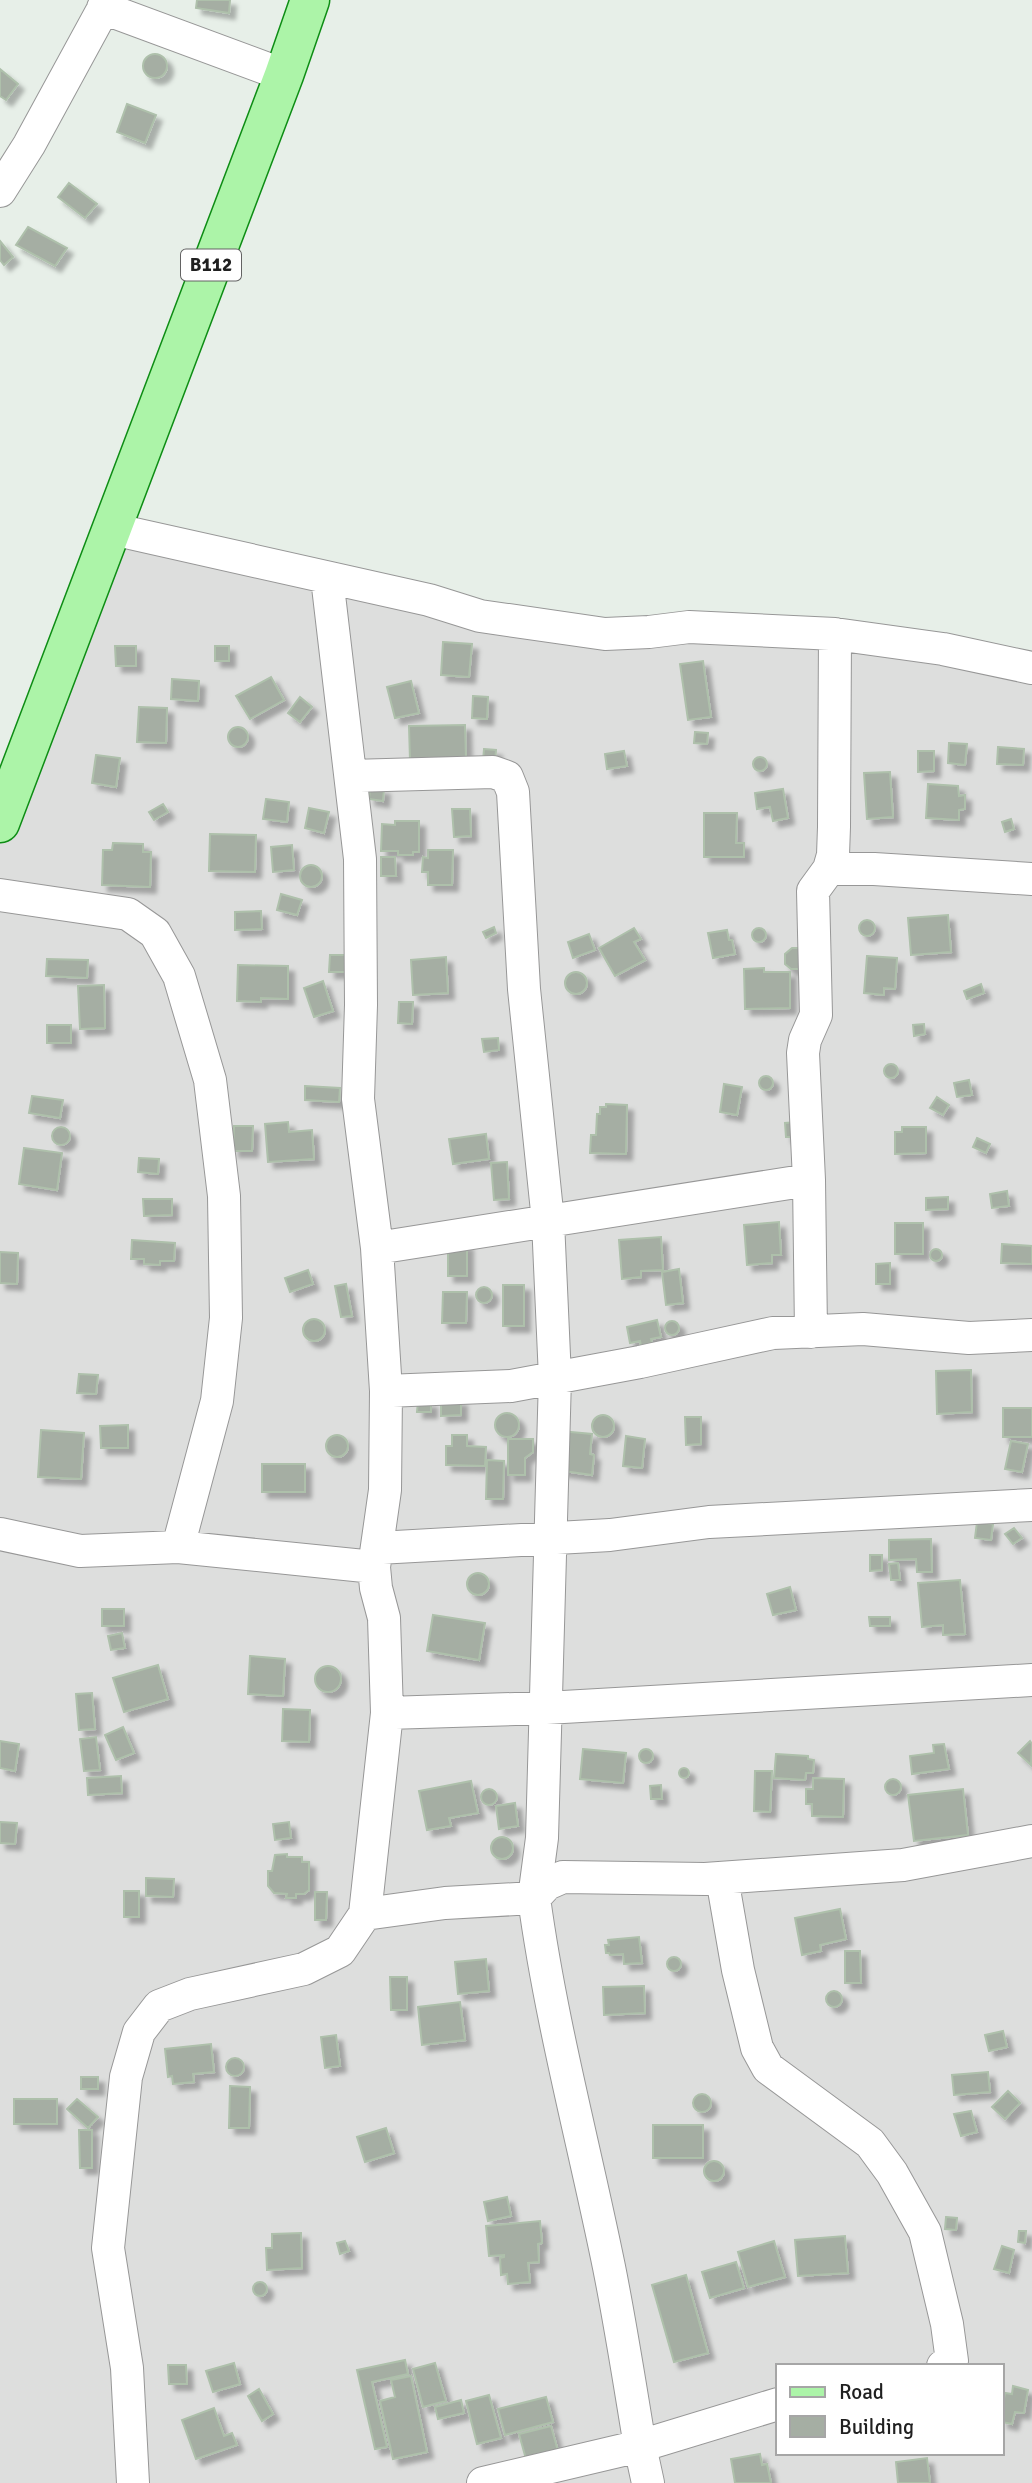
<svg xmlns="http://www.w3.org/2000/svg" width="1032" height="2483" font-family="Signika,sans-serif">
<defs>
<filter id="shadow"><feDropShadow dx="6" dy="6" stdDeviation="2" flood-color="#0004"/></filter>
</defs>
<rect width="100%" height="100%" fill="#e7efe8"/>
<!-- residential -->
<path fill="#dddedd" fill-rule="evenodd" d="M 112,529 L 649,632 L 1032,668 L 1032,2483 L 0,2483 L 0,823 ZM 778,2366 L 1002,2366 L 1002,2453 L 778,2453 Z"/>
<!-- building -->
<path fill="#a5aea3" stroke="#aec0ab" stroke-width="2" filter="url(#shadow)" d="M 197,0 L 230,0 L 229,13 L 196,8 Z
M143 66a12 12 0 1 1 24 0a12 12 0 1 1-24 0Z
M 0,69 L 18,84 L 6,100 L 0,96 Z
M 127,104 L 156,115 L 145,143 L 117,132 Z
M 69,183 L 97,204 L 85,218 L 58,197 Z
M 28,227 L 67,248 L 55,266 L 16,245 Z
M 0,241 L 13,257 L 4,265 L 0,260 Z
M 443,642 L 472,644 L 469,677 L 441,675 Z
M 115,646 L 136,646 L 136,666 L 116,666 Z
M 215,646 L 229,646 L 229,661 L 215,661 Z
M 703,661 L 711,717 L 688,720 L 680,664 Z
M 271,677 L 284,700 L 250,719 L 236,696 Z
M 172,679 L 199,681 L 198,701 L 171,699 Z
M 411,681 L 419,713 L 395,718 L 387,687 Z
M 473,696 L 488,697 L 487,719 L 472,718 Z
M 300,697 L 312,707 L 300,722 L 288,713 Z
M 139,707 L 167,708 L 166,743 L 137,742 Z
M 465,725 L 466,759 L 410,760 L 409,726 Z
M228 737a10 10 0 1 1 20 0a10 10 0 1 1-20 0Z
M 695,732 L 708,733 L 707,744 L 694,743 Z
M 949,743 L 967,744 L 965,765 L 948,763 Z
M 998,747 L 1024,749 L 1023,765 L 997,764 Z
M 484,749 L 496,750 L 495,762 L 483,761 Z
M 624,751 L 627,766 L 607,769 L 605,754 Z
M 918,751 L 934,751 L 934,771 L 918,772 Z
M 96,755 L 120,758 L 116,787 L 92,783 Z
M753 764a7 7 0 1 1 14 0a7 7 0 1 1-14 0Z
M 890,772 L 893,817 L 867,819 L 864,773 Z
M 928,784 L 958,786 L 959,796 L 965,795 L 965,809 L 959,810 L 959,820 L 926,818 Z
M 370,788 L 384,789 L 383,801 L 369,799 Z
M 783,789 L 788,818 L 773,821 L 770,807 L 757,809 L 755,793 Z
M 266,799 L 289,802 L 287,822 L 263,819 Z
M 163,804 L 168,812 L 154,820 L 149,812 Z
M 309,808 L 329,812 L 324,833 L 305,828 Z
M 452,809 L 470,809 L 471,836 L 454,837 Z
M 704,813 L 737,813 L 736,843 L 744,843 L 744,857 L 704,857 Z
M 1011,819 L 1014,829 L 1005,832 L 1002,822 Z
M 395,821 L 419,821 L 419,852 L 413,852 L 413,855 L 398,855 L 398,851 L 381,851 L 382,824 L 395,825 Z
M 210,834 L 256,835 L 255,872 L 209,871 Z
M 113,843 L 143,844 L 143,852 L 151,852 L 150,887 L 102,885 L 103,850 L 112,850 Z
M 292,845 L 294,870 L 273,872 L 271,847 Z
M 428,850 L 453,850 L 452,885 L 428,885 L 428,872 L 422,872 L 423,857 L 428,858 Z
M 381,857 L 395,857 L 396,876 L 381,876 Z
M300 876a11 11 0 1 1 22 0a11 11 0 1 1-22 0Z
M 281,894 L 302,900 L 297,915 L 277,910 Z
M 261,911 L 262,929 L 235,930 L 235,912 Z
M 948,915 L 951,952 L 911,955 L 908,918 Z
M859 928a8 8 0 1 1 16 0a8 8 0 1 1-16 0Z
M 494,927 L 496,933 L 486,938 L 483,932 Z
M752 935a7 7 0 1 1 14 0a7 7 0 1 1-14 0Z
M 634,928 L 641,939 L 634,942 L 645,960 L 615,976 L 599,948 Z
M 727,930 L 729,940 L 732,940 L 735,954 L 713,958 L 708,933 Z
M 589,934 L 595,950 L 573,958 L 568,942 Z
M 792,948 L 799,948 L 802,967 L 798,969 L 791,969 L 785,964 L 785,954 Z
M 330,955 L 348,955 L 348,972 L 329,972 Z
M 867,956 L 897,958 L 895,989 L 884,988 L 884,995 L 864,993 Z
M 446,957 L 448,993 L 413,995 L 411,960 Z
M 47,959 L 88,960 L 87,978 L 46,976 Z
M 238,965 L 288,966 L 288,999 L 261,998 L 261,1002 L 237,1001 Z
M 764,968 L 764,972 L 790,972 L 790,1008 L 745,1009 L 744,969 Z
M565 983a11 11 0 1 1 22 0a11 11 0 1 1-22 0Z
M 323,981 L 333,1011 L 314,1017 L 304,988 Z
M 981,984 L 984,993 L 967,999 L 964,991 Z
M 104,985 L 105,1028 L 80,1029 L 78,986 Z
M 399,1002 L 413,1002 L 412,1024 L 398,1023 Z
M 924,1024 L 925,1034 L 914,1036 L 913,1025 Z
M 47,1025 L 71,1025 L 71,1043 L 47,1043 Z
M 498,1038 L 499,1050 L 484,1052 L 482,1039 Z
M884 1071a7 7 0 1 1 14 0a7 7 0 1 1-14 0Z
M759 1083a7 7 0 1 1 14 0a7 7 0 1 1-14 0Z
M 969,1080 L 972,1095 L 957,1097 L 954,1083 Z
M 724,1084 L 742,1087 L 737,1115 L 720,1112 Z
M 305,1086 L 340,1088 L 339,1102 L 305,1100 Z
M 32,1096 L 63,1100 L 60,1118 L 29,1113 Z
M 937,1097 L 949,1105 L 943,1115 L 930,1108 Z
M 606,1104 L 627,1105 L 626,1154 L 590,1153 L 591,1135 L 596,1135 L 597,1114 L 600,1114 L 600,1107 L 606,1107 Z
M 288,1122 L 289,1132 L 312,1130 L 314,1159 L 268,1162 L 265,1124 Z
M 797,1122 L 797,1137 L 786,1137 L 785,1123 Z
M 234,1126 L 253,1126 L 252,1151 L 233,1151 Z
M52 1136a9 9 0 1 1 18 0a9 9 0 1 1-18 0Z
M 902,1127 L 926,1127 L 926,1153 L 895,1154 L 895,1132 L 902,1132 Z
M 486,1134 L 489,1159 L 453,1164 L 449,1139 Z
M 977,1138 L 990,1144 L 986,1153 L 973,1147 Z
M 24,1148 L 62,1153 L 57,1190 L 19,1184 Z
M 139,1158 L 159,1159 L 158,1174 L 138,1172 Z
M 507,1162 L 509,1199 L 494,1200 L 491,1163 Z
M 1007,1191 L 1009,1206 L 992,1208 L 990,1194 Z
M 948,1197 L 948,1209 L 926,1210 L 926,1198 Z
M 143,1199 L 172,1199 L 172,1215 L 144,1216 Z
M 779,1222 L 781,1255 L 772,1255 L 772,1263 L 747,1265 L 744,1225 Z
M 895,1223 L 923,1223 L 923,1254 L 895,1254 Z
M 661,1237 L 663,1270 L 641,1271 L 641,1277 L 622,1279 L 619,1240 Z
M 132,1240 L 175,1243 L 174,1261 L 160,1261 L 160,1265 L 144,1264 L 144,1259 L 131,1259 Z
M 448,1244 L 467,1244 L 467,1276 L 448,1276 Z
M 1002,1244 L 1032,1246 L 1032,1264 L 1001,1263 Z
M930 1255a6 6 0 1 1 12 0a6 6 0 1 1-12 0Z
M 0,1252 L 18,1253 L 17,1284 L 0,1283 Z
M 890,1263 L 890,1284 L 876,1284 L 876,1264 Z
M 679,1269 L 683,1303 L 666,1305 L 662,1272 Z
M 308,1270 L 313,1284 L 290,1292 L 285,1278 Z
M 346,1284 L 352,1316 L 341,1317 L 335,1286 Z
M 503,1285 L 524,1285 L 524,1326 L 503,1326 Z
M476 1295a8 8 0 1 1 16 0a8 8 0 1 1-16 0Z
M 443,1292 L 467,1292 L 466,1323 L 442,1323 Z
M303 1330a11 11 0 1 1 22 0a11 11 0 1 1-22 0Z
M 657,1320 L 661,1337 L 651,1339 L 652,1343 L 641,1346 L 640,1341 L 630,1343 L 627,1327 Z
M665 1328a7 7 0 1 1 14 0a7 7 0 1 1-14 0Z
M 971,1370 L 972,1412 L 937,1414 L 936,1371 Z
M 79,1374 L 98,1375 L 96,1394 L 77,1393 Z
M 441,1400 L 461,1400 L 461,1415 L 441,1416 Z
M 418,1402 L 431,1402 L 431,1412 L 417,1412 Z
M 1003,1408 L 1032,1408 L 1032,1437 L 1003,1437 Z
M495 1425a12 12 0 1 1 24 0a12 12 0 1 1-24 0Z
M592 1426a11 11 0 1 1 22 0a11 11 0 1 1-22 0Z
M 685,1417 L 701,1417 L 701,1444 L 686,1445 Z
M 128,1425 L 128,1448 L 101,1448 L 100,1426 Z
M 41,1430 L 84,1433 L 81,1479 L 38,1477 Z
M 560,1431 L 592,1434 L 590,1454 L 594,1455 L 592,1475 L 556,1470 Z
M326 1446a11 11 0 1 1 22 0a11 11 0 1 1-22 0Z
M 452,1435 L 467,1435 L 467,1446 L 486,1447 L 485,1466 L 446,1465 L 446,1446 L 452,1446 Z
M 626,1436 L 645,1439 L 642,1468 L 623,1466 Z
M 508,1439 L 533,1439 L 533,1452 L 525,1458 L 525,1475 L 508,1475 Z
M 1011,1441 L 1028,1444 L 1022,1472 L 1005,1469 Z
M 487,1460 L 504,1461 L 503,1499 L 486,1499 Z
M 262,1464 L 305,1464 L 305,1492 L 262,1492 Z
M 977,1522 L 993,1524 L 991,1540 L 975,1538 Z
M 1014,1528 L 1022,1538 L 1013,1544 L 1005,1534 Z
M 931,1539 L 932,1572 L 917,1572 L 916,1559 L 889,1560 L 889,1540 Z
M 870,1555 L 882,1555 L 882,1570 L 870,1571 Z
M 898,1563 L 900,1580 L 891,1580 L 889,1564 Z
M467 1584a11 11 0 1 1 22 0a11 11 0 1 1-22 0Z
M 960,1580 L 965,1634 L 943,1635 L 943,1625 L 922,1627 L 918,1583 Z
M 790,1587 L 796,1610 L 773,1615 L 767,1594 Z
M 102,1609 L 124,1609 L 124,1626 L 102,1626 Z
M 433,1615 L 485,1623 L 479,1660 L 427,1651 Z
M 869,1617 L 890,1617 L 890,1626 L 870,1626 Z
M 122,1633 L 125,1648 L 111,1650 L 108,1636 Z
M 250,1656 L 285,1659 L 283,1696 L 248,1694 Z
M 158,1665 L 168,1699 L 124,1712 L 113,1678 Z
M315 1679a13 13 0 1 1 26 0a13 13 0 1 1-26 0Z
M 92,1693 L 95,1729 L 79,1730 L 76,1694 Z
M 283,1709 L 310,1710 L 309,1742 L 282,1741 Z
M 123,1727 L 134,1753 L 116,1760 L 105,1735 Z
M 96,1737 L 100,1770 L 84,1771 L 80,1739 Z
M 0,1741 L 19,1744 L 15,1771 L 0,1768 Z
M 1030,1741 L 1032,1744 L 1031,1765 L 1018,1753 Z
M 944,1744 L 949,1769 L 912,1774 L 910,1756 L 934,1753 L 933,1745 Z
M639 1756a7 7 0 1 1 14 0a7 7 0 1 1-14 0Z
M 583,1749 L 626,1753 L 623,1783 L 580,1779 Z
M 776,1754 L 808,1756 L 808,1759 L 814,1760 L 813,1773 L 806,1773 L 805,1780 L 774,1778 Z
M679 1773a5 5 0 1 1 10 0a5 5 0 1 1-10 0Z
M 755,1771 L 772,1771 L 770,1812 L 754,1811 Z
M 121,1776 L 122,1793 L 88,1795 L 87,1778 Z
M 813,1778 L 844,1779 L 843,1817 L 812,1816 L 812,1804 L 806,1804 L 806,1789 L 813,1789 Z
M885 1787a8 8 0 1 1 16 0a8 8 0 1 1-16 0Z
M 471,1781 L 478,1813 L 449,1818 L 451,1826 L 427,1830 L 419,1791 Z
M 661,1785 L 662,1799 L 651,1799 L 650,1786 Z
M481 1797a8 8 0 1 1 16 0a8 8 0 1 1-16 0Z
M 963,1789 L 968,1835 L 914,1841 L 908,1795 Z
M 515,1803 L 518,1826 L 499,1829 L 496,1806 Z
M 0,1822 L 17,1823 L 15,1844 L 0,1843 Z
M 289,1822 L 291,1838 L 275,1840 L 273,1824 Z
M491 1848a11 11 0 1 1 22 0a11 11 0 1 1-22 0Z
M 287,1854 L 287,1857 L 302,1857 L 302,1862 L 309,1862 L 309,1890 L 304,1894 L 296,1894 L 296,1898 L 286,1898 L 287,1894 L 274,1893 L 268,1886 L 268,1871 L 272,1871 L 275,1855 Z
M 146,1878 L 174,1879 L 173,1897 L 146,1896 Z
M 124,1891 L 139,1891 L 139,1917 L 124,1917 Z
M 315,1892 L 327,1892 L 326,1920 L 315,1920 Z
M 840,1909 L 846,1939 L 820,1945 L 821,1951 L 802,1955 L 795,1918 Z
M 639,1937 L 642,1963 L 624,1964 L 623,1954 L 610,1955 L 609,1953 L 606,1953 L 605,1945 L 609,1945 L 608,1940 Z
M 845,1951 L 860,1951 L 861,1983 L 845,1983 Z
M667 1964a7 7 0 1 1 14 0a7 7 0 1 1-14 0Z
M 486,1959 L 489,1991 L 458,1994 L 455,1962 Z
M 390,1977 L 407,1977 L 407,2010 L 391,2010 Z
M 644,1986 L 645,2013 L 604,2015 L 603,1987 Z
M826 1999a8 8 0 1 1 16 0a8 8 0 1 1-16 0Z
M 460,2002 L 465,2040 L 422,2045 L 418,2007 Z
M 1003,2031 L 1007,2047 L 989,2051 L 985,2035 Z
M 336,2035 L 340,2066 L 325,2068 L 321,2037 Z
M 211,2044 L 214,2072 L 193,2074 L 194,2082 L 173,2084 L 172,2076 L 168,2077 L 165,2049 Z
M226 2067a9 9 0 1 1 18 0a9 9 0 1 1-18 0Z
M 988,2072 L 990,2092 L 954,2095 L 952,2075 Z
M 81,2077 L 98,2077 L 98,2089 L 81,2089 Z
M 230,2086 L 250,2087 L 249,2128 L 229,2128 Z
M 1008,2091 L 1020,2103 L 1005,2119 L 992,2107 Z
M693 2103a9 9 0 1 1 18 0a9 9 0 1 1-18 0Z
M 14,2099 L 57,2099 L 57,2124 L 14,2124 Z
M 77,2099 L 98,2117 L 88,2128 L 67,2109 Z
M 971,2111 L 977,2132 L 961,2136 L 954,2114 Z
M 653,2125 L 703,2125 L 703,2158 L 653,2158 Z
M 386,2128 L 394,2153 L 365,2162 L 357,2137 Z
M 79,2130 L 92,2130 L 92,2168 L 80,2168 Z
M704 2171a10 10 0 1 1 20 0a10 10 0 1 1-20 0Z
M 507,2197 L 511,2216 L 488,2221 L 484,2202 Z
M 946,2217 L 957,2218 L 956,2230 L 945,2229 Z
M 540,2221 L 542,2243 L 538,2244 L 539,2262 L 528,2263 L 530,2282 L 508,2284 L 507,2274 L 501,2275 L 500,2258 L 504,2257 L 504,2255 L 489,2256 L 486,2226 Z
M 1019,2231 L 1026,2231 L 1025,2243 L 1018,2242 Z
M 301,2233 L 302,2268 L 267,2270 L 266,2248 L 272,2248 L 272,2234 Z
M 845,2236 L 848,2273 L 798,2276 L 795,2240 Z
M 345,2241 L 349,2251 L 340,2254 L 337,2243 Z
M 774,2241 L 785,2277 L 748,2287 L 738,2252 Z
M 1002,2246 L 1014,2250 L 1009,2273 L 994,2269 Z
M 736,2262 L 744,2288 L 710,2298 L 702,2272 Z
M 686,2275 L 708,2353 L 674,2362 L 652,2285 Z
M253 2289a7 7 0 1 1 14 0a7 7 0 1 1-14 0Z
M 405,2360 L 408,2374 L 372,2382 L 387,2447 L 375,2449 L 357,2370 Z
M 234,2363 L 240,2384 L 213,2392 L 206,2371 Z
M 435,2363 L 446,2401 L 423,2407 L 413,2369 Z
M 168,2365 L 186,2365 L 187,2384 L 169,2384 Z
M 411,2376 L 427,2452 L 393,2459 L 380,2401 L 395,2397 L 391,2380 Z
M 1013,2386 L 1028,2390 L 1024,2413 L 1015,2412 L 1012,2424 L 1002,2422 L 1002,2409 L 1005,2393 L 1012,2394 Z
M 259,2389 L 273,2414 L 262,2421 L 248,2396 Z
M 489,2395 L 501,2438 L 477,2444 L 466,2401 Z
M 546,2397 L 553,2422 L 505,2435 L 498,2409 Z
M 461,2400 L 464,2413 L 438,2419 L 435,2407 Z
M 214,2408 L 224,2436 L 232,2433 L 237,2445 L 196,2459 L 182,2420 Z
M 551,2426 L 558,2451 L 526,2459 L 519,2434 Z
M 760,2454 L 762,2465 L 767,2464 L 771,2483 L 735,2483 L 731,2459 Z
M 927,2458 L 930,2483 L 898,2483 L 896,2462 Z"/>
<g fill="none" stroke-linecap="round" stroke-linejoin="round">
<!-- minor casing -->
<g stroke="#979797" stroke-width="34">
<path id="minor" d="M 103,8 L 284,75
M 0,191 L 29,145 L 108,0
M 112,529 L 429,600 L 480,616 L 605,634 L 649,632 L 689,627 L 835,634 L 943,649 L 1032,668
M 327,578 L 360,859 L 361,1005 L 358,1099 L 377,1248 L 386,1391 L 385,1490 L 374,1567
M 835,634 L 834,827 L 833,855 L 829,869 L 874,869 L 1032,879
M 351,776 L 493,772 L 507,777 L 513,792 L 524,989 L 548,1221 L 555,1378 L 542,1838 L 534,1898 L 547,1884 L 563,1877 L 705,1879 L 903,1865 L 1032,1841
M 0,895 L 128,914 L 155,933 L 179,976 L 210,1080 L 224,1196 L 226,1318 L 217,1401 L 178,1547
M 377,1248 L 809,1180
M 811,1332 L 809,1180 L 803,1053 L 805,1040 L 816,1015 L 813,891 L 829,869
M 386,1391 L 511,1386 L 640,1362 L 773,1333 L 863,1329 L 969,1338 L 1032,1335
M 0,1534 L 80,1551 L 178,1547 L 374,1567 L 376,1588 L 384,1618 L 387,1713 L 546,1708 L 1032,1680
M 378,1548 L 610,1535 L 709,1522 L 1032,1505
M 387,1713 L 365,1914 L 445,1903 L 534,1898 C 551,2023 584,2144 609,2267 C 621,2327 630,2386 640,2446 L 483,2483
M 722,1878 L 738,1970 L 757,2048 L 768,2068 L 870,2143 L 892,2173 L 925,2232 L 947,2324 L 952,2361 L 943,2366
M 133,2483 L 127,2368 L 108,2248 L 126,2077 L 139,2032 L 159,2006 L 190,1994 L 304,1969 L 340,1951 L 365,1914
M 648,2483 L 640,2446 L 778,2404"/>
</g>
<!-- major casing -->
<g stroke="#0e8d15" stroke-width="41">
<path id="major" d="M 0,823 L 284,75 L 310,0"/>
</g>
<!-- minor -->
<use href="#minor" stroke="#fff" stroke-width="32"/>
<!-- major -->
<use href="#major" stroke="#acf4a8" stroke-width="38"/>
</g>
<g text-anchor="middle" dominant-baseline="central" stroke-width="5" stroke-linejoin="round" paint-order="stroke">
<!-- shield labels -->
<rect fill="#fff" stroke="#636363" stroke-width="2" x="181" y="249.5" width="60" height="31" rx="5"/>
<g font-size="19" font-weight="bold" fill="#202020">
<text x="211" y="265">B112</text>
</g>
</g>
<!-- legend -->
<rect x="776" y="2364" width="228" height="91" fill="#ffffff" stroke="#a6a6a6" stroke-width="2"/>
<rect x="790" y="2387" width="35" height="10" fill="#acf4a8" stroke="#a6a6a6" stroke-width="2"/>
<text x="839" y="2399" font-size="21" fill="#202020">Road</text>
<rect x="790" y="2416" width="35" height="21" fill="#a5aea3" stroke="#a6a6a6" stroke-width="2"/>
<text x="839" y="2434" font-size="21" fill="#202020">Building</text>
</svg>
